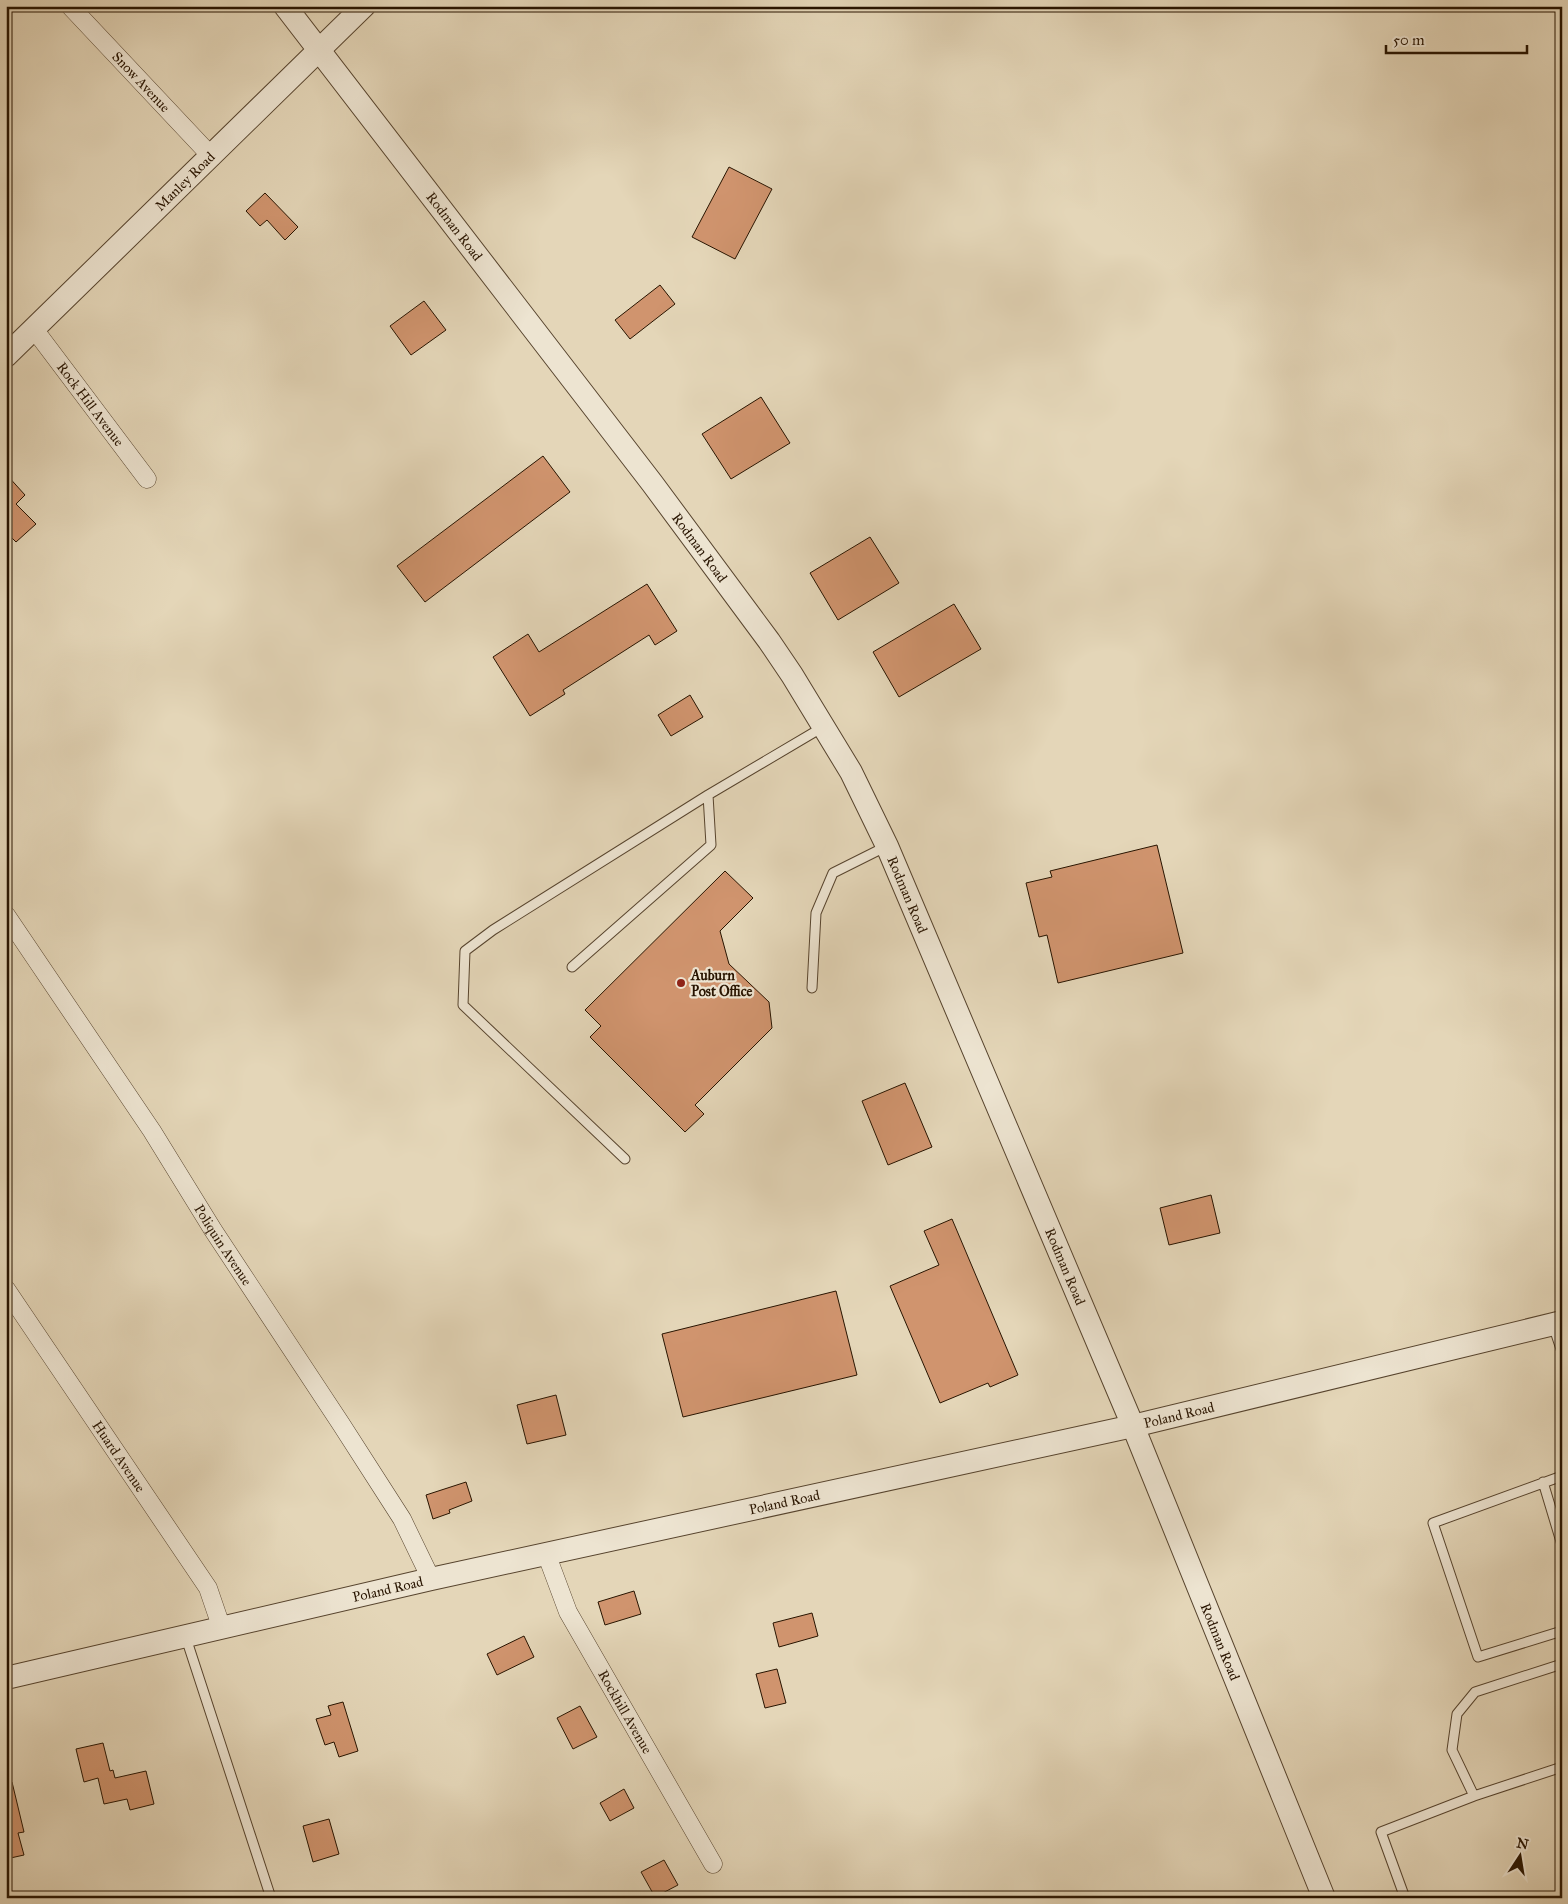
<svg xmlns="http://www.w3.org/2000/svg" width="1568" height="1904" font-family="'IM FELL Great Primer',serif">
<rect width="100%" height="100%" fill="#e4d6b8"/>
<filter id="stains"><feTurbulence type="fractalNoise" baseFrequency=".004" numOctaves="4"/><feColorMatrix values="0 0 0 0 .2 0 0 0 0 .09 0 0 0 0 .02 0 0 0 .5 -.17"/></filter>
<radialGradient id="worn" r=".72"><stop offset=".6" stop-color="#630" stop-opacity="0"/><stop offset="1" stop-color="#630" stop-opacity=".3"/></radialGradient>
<!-- building -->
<path fill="#d0946e" stroke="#281400" d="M 729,167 L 772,189 L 735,259 L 692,237 Z
M 265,193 L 298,227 L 285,240 L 267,220 L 260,226 L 246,211 Z
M 660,285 L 675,304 L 630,339 L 615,320 Z
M 424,301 L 446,330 L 411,355 L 390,326 Z
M 761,397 L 790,443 L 731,479 L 702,434 Z
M 543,456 L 570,492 L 425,602 L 397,566 Z
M 6,474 L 25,495 L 16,504 L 36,524 L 16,542 L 6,532 Z
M 870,537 L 899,583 L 838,620 L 810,573 Z
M 647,584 L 677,631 L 655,645 L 649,635 L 563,690 L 565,694 L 530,716 L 493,657 L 528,634 L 539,652 Z
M 954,604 L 981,649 L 899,697 L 873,652 Z
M 690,695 L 703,717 L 671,736 L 658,715 Z
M 1157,845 L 1183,953 L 1058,983 L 1047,935 L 1039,937 L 1026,883 L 1052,877 L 1050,871 Z
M 725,871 L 753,898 L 720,931 L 729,964 L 769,1002 L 772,1028 L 695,1105 L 704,1114 L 685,1132 L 590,1037 L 601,1026 L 585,1010 Z
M 905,1083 L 932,1147 L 888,1165 L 862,1101 Z
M 1211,1195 L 1220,1233 L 1169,1245 L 1160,1208 Z
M 952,1219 L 1018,1375 L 990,1387 L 988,1383 L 940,1403 L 890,1286 L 939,1265 L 924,1231 Z
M 836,1291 L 857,1375 L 683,1417 L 662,1334 Z
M 556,1395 L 566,1435 L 527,1444 L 517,1405 Z
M 466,1482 L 472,1501 L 449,1510 L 450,1513 L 433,1519 L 426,1495 Z
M 634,1591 L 641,1614 L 605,1625 L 598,1602 Z
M 812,1613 L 818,1636 L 779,1647 L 773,1623 Z
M 524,1636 L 534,1657 L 497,1675 L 487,1654 Z
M 777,1669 L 786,1703 L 765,1708 L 756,1674 Z
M 343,1702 L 358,1751 L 339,1757 L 334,1742 L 325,1745 L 316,1719 L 331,1715 L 328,1706 Z
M 580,1706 L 597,1737 L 573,1749 L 557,1718 Z
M 103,1743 L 110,1771 L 113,1770 L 115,1778 L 146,1771 L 154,1804 L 130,1810 L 127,1799 L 104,1804 L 98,1778 L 84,1782 L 76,1749 Z
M 6,1782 L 12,1782 L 24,1832 L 18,1833 L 24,1855 L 6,1859 Z
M 624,1789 L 634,1808 L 610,1821 L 600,1803 Z
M 329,1819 L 339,1854 L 313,1862 L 303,1826 Z
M 664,1860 L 678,1885 L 655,1897 L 641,1872 Z"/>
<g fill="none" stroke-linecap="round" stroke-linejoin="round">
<!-- service casing -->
<g stroke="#57442e" stroke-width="11">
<path id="service" d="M 572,967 L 711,845 L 708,795
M 812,988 L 816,913 L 833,873 L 887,846
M 625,1159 L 463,1005 L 465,951 L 493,930 L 708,795 L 823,727
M 1553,1325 L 1562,1352
M 1562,1476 L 1433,1523 L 1478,1657 L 1562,1631
M 1543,1482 L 1562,1545
M 186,1638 L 271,1898
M 1562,1664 L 1475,1692 L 1457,1714 L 1452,1750 L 1474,1796 L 1562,1767
M 1405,1898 L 1381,1832 L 1474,1796"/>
</g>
<!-- minor casing -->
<g stroke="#57442e" stroke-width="19">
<g id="minor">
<path id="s1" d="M 70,6 L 212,157"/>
<path id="s2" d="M 34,329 L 147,479"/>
<path id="s3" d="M 6,915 L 152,1131 L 213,1230 L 341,1424 L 402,1519 L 431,1579"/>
<path id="s4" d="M 6,1289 L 208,1588 L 222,1629"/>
<path id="s5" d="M 546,1553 L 568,1612 L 713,1864"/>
</g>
</g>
<!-- tertiary casing -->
<g stroke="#57442e" stroke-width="24">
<g id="tertiary">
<path id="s6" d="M 285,6 L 652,483 L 769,641 L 792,675 L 851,772 L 887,846 L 1133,1426 L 1324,1898"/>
<path id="s7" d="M 6,356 L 364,6"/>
<path id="s8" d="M 6,1678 L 431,1579 L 1133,1426 L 1562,1322"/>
</g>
</g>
<!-- service -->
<use href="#service" stroke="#ede4d1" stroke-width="9"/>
<!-- minor -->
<use href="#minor" stroke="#ede4d1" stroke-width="18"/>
<!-- tertiary -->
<use href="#tertiary" stroke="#ede4d1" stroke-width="22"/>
</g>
<!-- markers -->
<circle fill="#8f2418" stroke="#ede4d1" stroke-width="2" cx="681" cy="983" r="5"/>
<g text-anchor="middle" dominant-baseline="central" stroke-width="4.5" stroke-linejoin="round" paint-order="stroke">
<!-- street labels -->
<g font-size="14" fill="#281400" stroke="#ede4d1">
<text stroke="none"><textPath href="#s1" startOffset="104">Snow Avenue</textPath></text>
<text stroke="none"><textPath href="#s7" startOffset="250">Manley Road</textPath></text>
<text stroke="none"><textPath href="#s6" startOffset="278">Rodman Road</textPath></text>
<text stroke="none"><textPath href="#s2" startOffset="94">Rock Hill Avenue</textPath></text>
<text stroke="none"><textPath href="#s6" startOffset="682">Rodman Road</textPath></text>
<text stroke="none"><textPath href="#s6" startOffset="1088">Rodman Road</textPath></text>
<text stroke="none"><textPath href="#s3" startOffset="395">Poliquin Avenue</textPath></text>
<text stroke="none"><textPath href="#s6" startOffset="1492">Rodman Road</textPath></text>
<text stroke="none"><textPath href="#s8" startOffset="1202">Poland Road</textPath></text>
<text stroke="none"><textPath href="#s4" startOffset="202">Huard Avenue</textPath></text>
<text stroke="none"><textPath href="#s8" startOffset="798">Poland Road</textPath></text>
<text stroke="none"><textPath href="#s8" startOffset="392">Poland Road</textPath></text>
<text stroke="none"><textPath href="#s6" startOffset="1898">Rodman Road</textPath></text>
<text stroke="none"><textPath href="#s5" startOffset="178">Rockhill Avenue</textPath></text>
</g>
<!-- poi labels -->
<g font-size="14" font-weight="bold" fill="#281400" stroke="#ede4d1" text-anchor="start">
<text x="691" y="975">Auburn<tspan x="691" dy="16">Post Office</tspan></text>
</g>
</g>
<!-- margin -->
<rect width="1568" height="1904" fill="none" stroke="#e4d6b8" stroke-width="25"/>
<rect x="8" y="8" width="1553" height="1889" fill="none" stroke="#281400" stroke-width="2.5"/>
<rect x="12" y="12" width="1543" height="1879" fill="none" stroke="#281400"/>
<!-- north arrow -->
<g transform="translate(1520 1856) rotate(12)" stroke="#ede4d1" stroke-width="4" paint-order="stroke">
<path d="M0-4L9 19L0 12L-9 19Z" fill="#281400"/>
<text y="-8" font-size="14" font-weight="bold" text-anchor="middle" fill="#281400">N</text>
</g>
<!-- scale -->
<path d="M1386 45v8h141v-8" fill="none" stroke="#281400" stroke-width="2.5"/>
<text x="1393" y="45" font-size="15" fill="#281400" stroke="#ede4d1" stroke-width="4" paint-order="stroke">50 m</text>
<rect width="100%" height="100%" filter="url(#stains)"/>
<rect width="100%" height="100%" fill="url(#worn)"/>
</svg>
